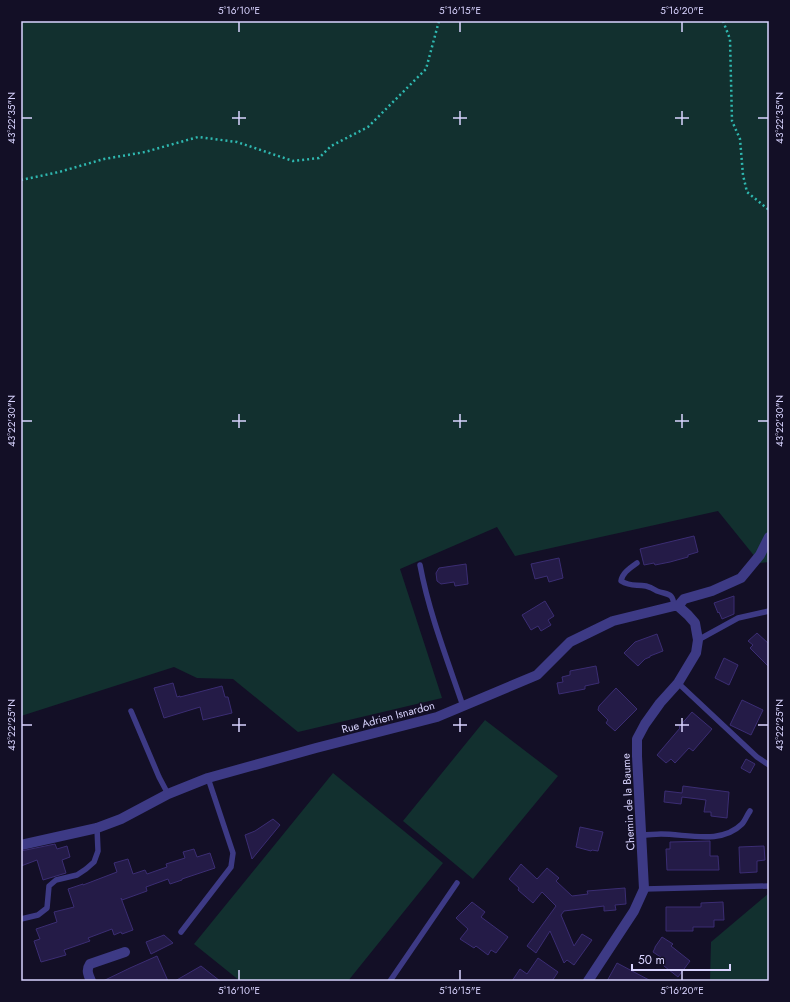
<svg xmlns="http://www.w3.org/2000/svg" width="790" height="1002" font-family="Jost,sans-serif">
<rect width="100%" height="100%" fill="#130f26"/>
<!-- green -->
<path fill="#12302f" d="M 21,21 L 769,21 L 769,562 L 760,563 L 718,511 L 515,556 L 497,527 L 400,569 L 442,698 L 298,732 L 233,679 L 197,678 L 174,667 L 21,716 Z
M 485,720 L 558,776 L 473,879 L 403,821 Z
M 333,773 L 443,863 L 348,981 L 240,981 L 194,944 Z
M 768,894 L 769,894 L 769,981 L 710,981 L 711,942 Z"/>
<!-- building -->
<path fill="#241b47" stroke="#3b2d73" d="M 694,536 L 698,552 L 688,555 L 688,557 L 670,562 L 655,565 L 654,563 L 644,565 L 640,549 Z
M 559,558 L 563,578 L 549,582 L 547,576 L 535,579 L 531,564 Z
M 466,564 L 468,584 L 455,586 L 454,582 L 441,584 L 437,581 L 436,573 L 439,568 Z
M 734,596 L 734,614 L 722,619 L 719,612 L 718,613 L 714,603 Z
M 545,601 L 554,616 L 548,620 L 551,625 L 541,631 L 538,626 L 531,630 L 522,615 Z
M 757,633 L 769,644 L 769,667 L 750,648 L 753,645 L 748,641 Z
M 657,634 L 663,651 L 650,656 L 650,657 L 645,659 L 638,666 L 624,653 L 635,642 Z
M 724,658 L 738,665 L 729,685 L 715,678 Z
M 596,666 L 599,683 L 585,686 L 585,689 L 559,694 L 557,683 L 563,682 L 562,677 L 570,675 L 570,671 Z
M 173,683 L 177,697 L 180,696 L 180,697 L 222,686 L 225,697 L 228,697 L 232,713 L 203,720 L 200,707 L 164,718 L 154,688 Z
M 616,688 L 637,709 L 615,731 L 606,723 L 608,720 L 598,710 L 599,706 Z
M 742,700 L 763,710 L 751,735 L 730,725 Z
M 692,712 L 712,729 L 693,751 L 689,748 L 675,763 L 671,759 L 666,763 L 657,755 L 680,728 L 679,727 Z
M 746,759 L 755,764 L 750,773 L 741,768 Z
M 683,786 L 729,792 L 727,818 L 711,816 L 711,812 L 704,812 L 706,800 L 682,797 L 681,804 L 664,802 L 665,791 L 682,793 Z
M 273,819 L 280,825 L 252,859 L 245,835 L 255,831 Z
M 580,827 L 603,832 L 598,851 L 592,850 L 591,851 L 576,847 Z
M 710,841 L 710,856 L 718,856 L 719,870 L 667,870 L 666,849 L 670,849 L 670,842 Z
M 55,844 L 57,849 L 67,846 L 70,857 L 62,860 L 66,873 L 43,880 L 37,860 L 21,866 L 21,851 Z
M 764,846 L 765,860 L 757,861 L 757,872 L 740,873 L 739,847 Z
M 194,849 L 197,857 L 210,853 L 215,868 L 182,879 L 182,880 L 170,884 L 168,879 L 146,887 L 147,891 L 122,900 L 121,898 L 133,930 L 122,934 L 121,932 L 114,935 L 112,929 L 88,938 L 90,941 L 64,950 L 66,955 L 41,962 L 34,941 L 40,939 L 36,929 L 57,922 L 54,912 L 74,907 L 68,889 L 83,884 L 83,885 L 117,872 L 114,863 L 128,859 L 133,874 L 145,870 L 147,874 L 167,867 L 166,864 L 185,858 L 183,852 Z
M 521,864 L 537,879 L 547,868 L 559,878 L 556,881 L 572,896 L 588,894 L 587,891 L 625,888 L 626,904 L 615,905 L 616,910 L 604,911 L 604,906 L 564,911 L 561,915 L 574,946 L 582,934 L 592,940 L 574,965 L 567,960 L 564,963 L 550,931 L 536,953 L 527,946 L 556,906 L 542,892 L 533,903 L 518,890 L 519,888 L 509,879 Z
M 472,902 L 485,912 L 481,917 L 508,937 L 496,953 L 491,950 L 488,955 L 476,946 L 474,948 L 460,939 L 468,929 L 456,918 Z
M 723,902 L 724,920 L 714,920 L 714,927 L 693,927 L 693,931 L 666,931 L 666,907 L 701,907 L 701,903 Z
M 164,935 L 173,943 L 151,954 L 146,942 Z
M 662,937 L 673,944 L 671,946 L 690,961 L 678,977 L 664,966 L 665,964 L 661,960 L 662,958 L 653,952 L 655,948 L 655,947 Z
M 157,956 L 168,981 L 103,981 L 130,968 Z
M 538,958 L 558,972 L 552,981 L 512,981 L 520,969 L 527,974 Z
M 617,963 L 651,981 L 607,981 Z
M 201,966 L 220,981 L 175,981 Z"/>
<g fill="none" stroke-linecap="round" stroke-linejoin="round">
<!-- path -->
<path stroke="#2fb8b0" stroke-width="2.5" stroke-dasharray="2 3" stroke-linecap="butt" d="M 723,21 L 730,39 L 732,121 L 740,139 L 743,175 L 747,192 L 769,210
M 21,180 L 59,172 L 104,159 L 145,152 L 198,137 L 237,142 L 293,161 L 319,158 L 331,146 L 368,127 L 426,69 L 439,21"/>
<!-- lane -->
<path stroke="#3d3a85" stroke-width="5.5" d="M 637,563 C 630,568 622,573 621,581 C 631,587 636,584 646,586 C 650,587 654,589 657,591 C 668,595 673,592 674,606
M 420,565 C 429,613 447,659 463,706
M 698,640 L 738,618 L 769,611
M 678,683 L 757,757 L 769,765
M 131,711 L 159,777 L 168,794
M 642,835 C 648,835 655,834 661,834 C 687,834 721,845 742,824 C 745,821 747,815 750,811
M 644,889 L 769,886
M 21,919 L 38,915 L 47,908 L 49,886 L 56,880 L 77,875 L 86,869 L 94,862 L 98,851 L 97,828
M 181,932 L 231,867 L 233,853 L 208,778
M 390,981 L 457,883"/>
<!-- street -->
<path stroke="#3d3a85" stroke-width="10" d="M 678,606 L 684,599 L 712,591 L 741,578 L 760,555 L 769,537
M 21,845 L 97,828 L 121,819 L 168,794 L 208,778 L 316,748 L 437,717 L 537,675 L 570,642 L 613,621 L 674,606 L 678,606
M 91,981 C 88,974 86,970 90,964 L 125,952
M 588,981 L 634,911 L 644,889 L 637,756 L 637,739 L 645,724 L 660,703 L 678,683 L 696,653 L 698,640 L 695,623 L 688,615 L 678,606"/>
</g>
<!-- ticks -->
<path fill="none" stroke="#d9d4ff" stroke-width="1.5" d="M 239,22 L 239,32M 460,22 L 460,32M 682,22 L 682,32M 239,111 L 239,125M 460,111 L 460,125M 682,111 L 682,125M 22,118 L 32,118M 232,118 L 246,118M 453,118 L 467,118M 675,118 L 689,118M 758,118 L 768,118M 239,414 L 239,428M 460,414 L 460,428M 682,414 L 682,428M 22,421 L 32,421M 232,421 L 246,421M 453,421 L 467,421M 675,421 L 689,421M 758,421 L 768,421M 239,718 L 239,732M 460,718 L 460,732M 682,718 L 682,732M 22,725 L 32,725M 232,725 L 246,725M 453,725 L 467,725M 675,725 L 689,725M 758,725 L 768,725M 239,970 L 239,980M 460,970 L 460,980M 682,970 L 682,980"/>
<g text-anchor="middle" dominant-baseline="central" stroke-width="3" stroke-linejoin="round" paint-order="stroke">
<!-- street labels -->
<g font-size="11" fill="#d9d4ff" stroke="#130f26">
<text transform="translate(388 717) rotate(-15)">Rue Adrien Isnardon</text>
<text transform="translate(628 802) rotate(-93)">Chemin de la Baume</text>
</g>
</g>
<!-- border -->
<rect width="790" height="1002" fill="none" stroke="#130f26" stroke-width="44"/>
<!-- scale -->
<path d="M632 964v6h98v-6" fill="none" stroke="#d9d4ff" stroke-width="2"/>
<text x="638" y="964" font-size="12" fill="#d9d4ff" stroke="#130f26" stroke-width="3" paint-order="stroke">50 m</text>
<rect x="22" y="22" width="746" height="958" fill="none" stroke="#d9d4ff" stroke-width="1.5"/>
<g font-size="10" text-anchor="middle" fill="#d9d4ff">
<text x="239" y="14">5°16'10"E</text>
<text x="460" y="14">5°16'15"E</text>
<text x="682" y="14">5°16'20"E</text>
<text transform="translate(11 118) rotate(-90)" y="4">43°22'35"N</text>
<text transform="translate(779 118) rotate(-90)" y="4">43°22'35"N</text>
<text transform="translate(11 421) rotate(-90)" y="4">43°22'30"N</text>
<text transform="translate(779 421) rotate(-90)" y="4">43°22'30"N</text>
<text transform="translate(11 725) rotate(-90)" y="4">43°22'25"N</text>
<text transform="translate(779 725) rotate(-90)" y="4">43°22'25"N</text>
<text x="239" y="994">5°16'10"E</text>
<text x="460" y="994">5°16'15"E</text>
<text x="682" y="994">5°16'20"E</text>
</g>
</svg>
